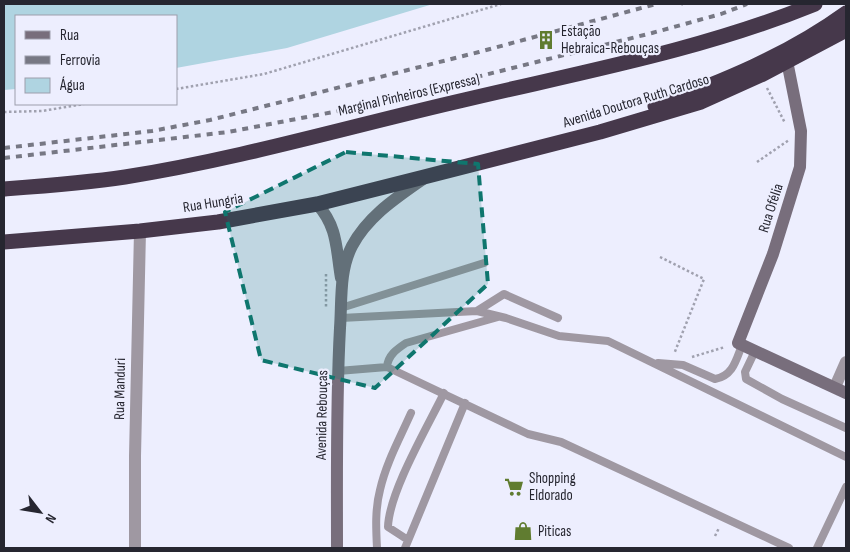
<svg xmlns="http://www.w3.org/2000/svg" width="850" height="552" font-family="'Sofia Sans Condensed',sans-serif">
<rect width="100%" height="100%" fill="#edeefe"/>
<!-- water -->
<path fill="#afd4e1" d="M 4,4 L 433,4 L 287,48 L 176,68 L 176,16 L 16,16 L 16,89 L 4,90 Z"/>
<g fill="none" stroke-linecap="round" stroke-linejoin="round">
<!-- path -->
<path stroke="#a0a1af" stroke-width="2.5" stroke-dasharray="2.5 2.5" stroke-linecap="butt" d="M 682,4 L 683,5
M 767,88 L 785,123
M 176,89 L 264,74 L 501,4
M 4,112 L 42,111 L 84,104
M 757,162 L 789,140
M 660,257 L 704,279 L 674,354
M 326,274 L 326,308
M 692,357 L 725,347
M 715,536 L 719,528"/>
<!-- lane -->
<path stroke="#9f98a2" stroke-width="8" d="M 341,308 L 484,263
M 477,311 L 504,294 L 558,318
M 341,318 L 477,311 L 506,318 L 559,336 L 608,341 L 846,457
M 755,351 L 745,372 L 746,379 L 782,399 L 846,428
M 658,363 L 683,365 L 715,379 C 733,376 736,360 742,345
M 387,367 C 388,355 397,349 406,343 L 498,317
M 338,371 L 387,367 L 528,434 L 561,442 L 789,548
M 408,540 L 388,527 C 389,492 428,426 444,393
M 377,548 C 376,529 375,509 380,490 C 386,463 400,438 411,413
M 405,548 L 465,403
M 817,548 L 846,487"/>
<!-- street -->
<path stroke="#9f98a2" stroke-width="12" d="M 835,387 L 846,362
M 135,548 L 135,456 L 140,231"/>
<!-- secondary -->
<path stroke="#786e7c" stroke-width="12" d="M 787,61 L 801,131 L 800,167 L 773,254 L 738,343 L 846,393
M 317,204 C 338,227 336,249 341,278
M 337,548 C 337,475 336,401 340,328 C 342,301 339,271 352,246 C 368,216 396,198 423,179"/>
<!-- highway -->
<path stroke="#46384b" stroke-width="15" d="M 655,106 C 722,82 788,55 846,13
M 4,189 C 44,186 85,183 125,177 C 239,159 351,126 464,100 C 582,72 702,50 815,4
M 4,242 L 140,231 L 218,222 L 317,204 L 424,177 L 600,132 L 701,102 L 761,75 L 846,30"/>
<!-- rail -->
<path stroke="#777884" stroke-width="4" stroke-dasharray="6 6" stroke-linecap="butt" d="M 4,148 L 152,131 L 210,120 L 479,52 L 656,4
M 4,158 L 228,132 L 349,109 L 652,33 L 721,14 L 747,4"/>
</g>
<!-- marked area -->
<path fill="#0f766e" fill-opacity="0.2" stroke="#0f766e" stroke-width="4" stroke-dasharray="10 6" stroke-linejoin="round" d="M 346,152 L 478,164 L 488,284 L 375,388 L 261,360 L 225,212 Z"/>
<!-- icons -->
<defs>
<g id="building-bare" transform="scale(1.5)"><path d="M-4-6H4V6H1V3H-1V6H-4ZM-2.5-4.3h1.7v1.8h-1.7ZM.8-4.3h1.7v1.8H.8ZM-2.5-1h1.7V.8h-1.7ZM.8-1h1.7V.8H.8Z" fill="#607c30" stroke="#edeefe" stroke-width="2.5" paint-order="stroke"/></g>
<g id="supermarket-bare" transform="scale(1.5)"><path d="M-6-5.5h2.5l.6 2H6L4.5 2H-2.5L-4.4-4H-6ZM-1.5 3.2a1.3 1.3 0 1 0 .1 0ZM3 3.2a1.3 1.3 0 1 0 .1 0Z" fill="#607c30" stroke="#edeefe" stroke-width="2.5" paint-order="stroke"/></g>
<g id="shop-bare" transform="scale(1.5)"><path d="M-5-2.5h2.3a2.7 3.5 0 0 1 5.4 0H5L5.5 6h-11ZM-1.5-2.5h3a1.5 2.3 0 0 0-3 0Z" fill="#607c30" stroke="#edeefe" stroke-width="2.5" paint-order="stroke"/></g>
</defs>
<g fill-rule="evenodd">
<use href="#building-bare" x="546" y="40"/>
<use href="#supermarket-bare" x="514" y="487"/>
<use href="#shop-bare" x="523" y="531"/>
</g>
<g text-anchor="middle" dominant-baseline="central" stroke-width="4.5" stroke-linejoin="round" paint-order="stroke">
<!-- poi labels -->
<g font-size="15" fill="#262630" stroke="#edeefe" text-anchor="start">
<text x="561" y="31">Estação<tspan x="561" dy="17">Hebraica-Rebouças</tspan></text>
<text x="529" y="478">Shopping<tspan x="529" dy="17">Eldorado</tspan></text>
<text x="538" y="531">Piticas</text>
</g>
<!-- street labels -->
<g font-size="15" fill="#262630" stroke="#edeefe">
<text transform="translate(409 95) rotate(-13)">Marginal Pinheiros (Expressa)</text>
<text transform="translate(636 101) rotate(-17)">Avenida Doutora Ruth Cardoso</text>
<text transform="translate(213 203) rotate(-9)">Rua Hungria</text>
<text transform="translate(771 208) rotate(-72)">Rua Ofélia</text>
<text transform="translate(120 389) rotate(-89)">Rua Manduri</text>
<text transform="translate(322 415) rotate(-89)">Avenida Rebouças</text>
</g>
</g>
<!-- border -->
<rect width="850" height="552" fill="none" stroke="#262630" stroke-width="10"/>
<!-- legend -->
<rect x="15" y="15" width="162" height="90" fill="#edeefe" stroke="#9d9eac"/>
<rect x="25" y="31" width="25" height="8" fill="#786e7c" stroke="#9d9eac"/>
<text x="60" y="40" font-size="15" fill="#262630">Rua</text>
<rect x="25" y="56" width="25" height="8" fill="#777884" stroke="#9d9eac"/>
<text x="60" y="65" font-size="15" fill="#262630">Ferrovia</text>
<rect x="25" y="78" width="25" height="15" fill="#afd4e1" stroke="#9d9eac"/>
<text x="60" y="90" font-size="15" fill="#262630">Água</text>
<!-- north arrow -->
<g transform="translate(40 512) rotate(121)" stroke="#edeefe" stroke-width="4" paint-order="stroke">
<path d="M0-4L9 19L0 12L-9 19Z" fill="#262630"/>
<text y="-8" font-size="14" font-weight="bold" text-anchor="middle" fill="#262630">N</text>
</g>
</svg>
